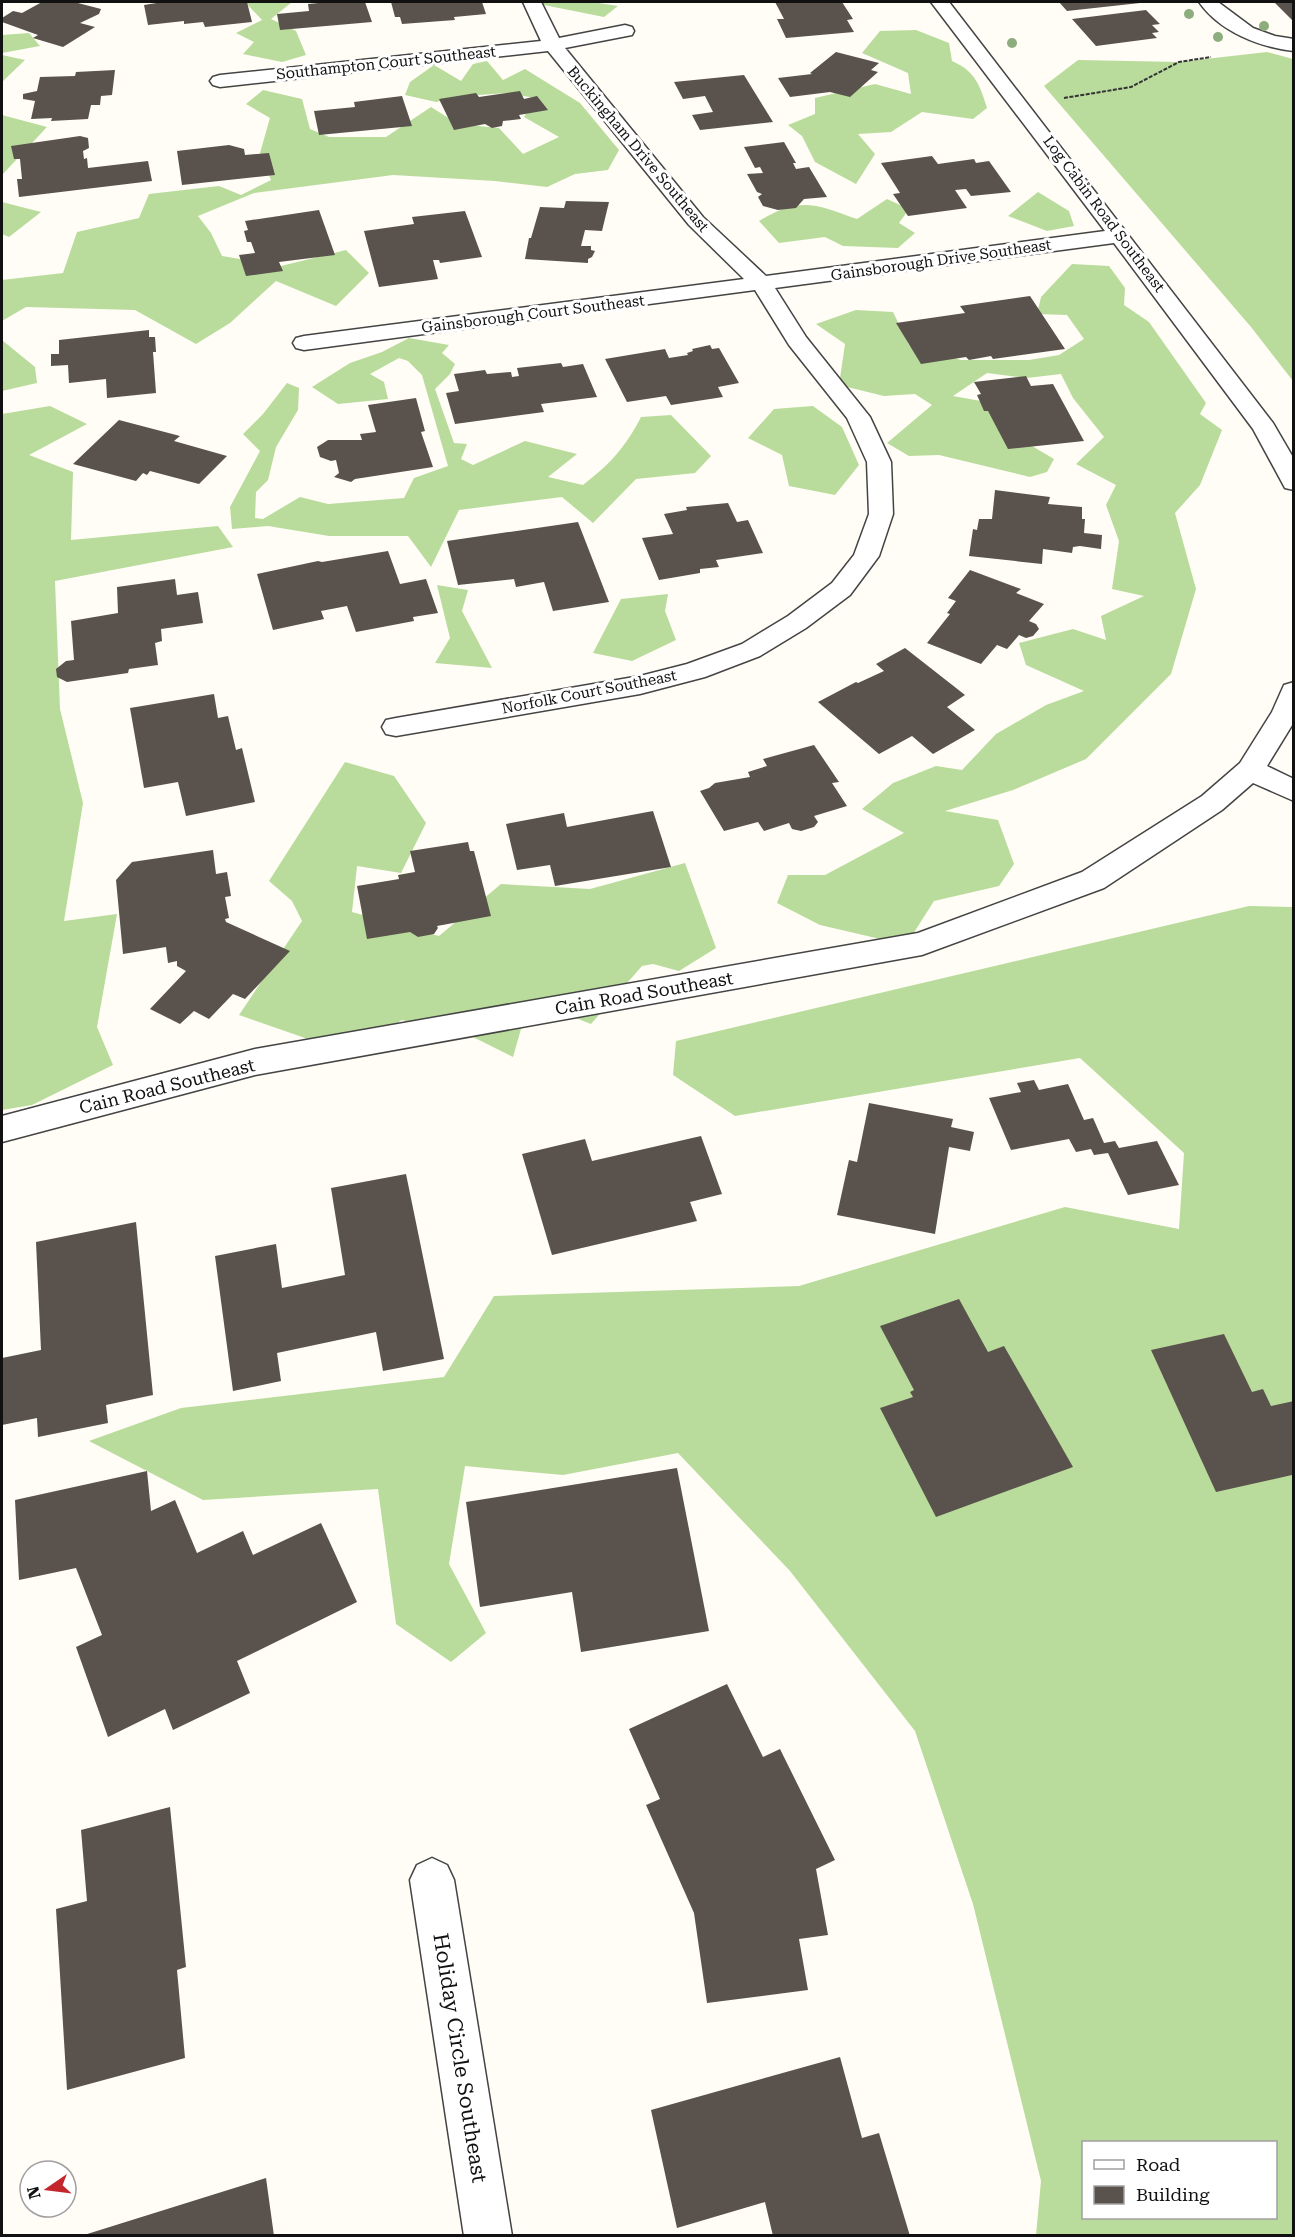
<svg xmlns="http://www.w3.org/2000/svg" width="1295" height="2237" font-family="'Roboto Serif',serif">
<rect width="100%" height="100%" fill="#fffdf5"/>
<!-- forest -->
<path fill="#b9dc9c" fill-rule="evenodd" d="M 245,2 L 292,2 L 271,19 L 296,31 L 306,55 L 282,62 L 243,54 L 254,42 L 236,33 L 262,20 Z
M 529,2 L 592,2 L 618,6 L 604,17 Z
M 916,30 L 949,43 L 952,61 C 975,71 980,85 987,108 L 973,119 L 922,112 L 891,132 L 858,134 L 875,154 L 856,184 L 815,162 L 802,136 L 788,125 L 815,114 L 815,98 L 875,84 L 911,94 L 908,73 L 862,53 L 880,31 Z
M 29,33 L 40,46 L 2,53 L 2,35 Z
M 1267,52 L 1293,59 L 1293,381 L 1251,327 L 1044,86 L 1078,60 L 1179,62 Z
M 2,55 L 25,60 L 2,82 Z
M 487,61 L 503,80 L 525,69 L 580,103 L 619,150 L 608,170 L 575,174 L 547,187 L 495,181 L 393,175 L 254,193 L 198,216 L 211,233 L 222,256 L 281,266 L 346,250 L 369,273 L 336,306 L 276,281 L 230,323 L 196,344 L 135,310 L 26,307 L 2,321 L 2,280 L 63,273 L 77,232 L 139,218 L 149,194 L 219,186 L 241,195 L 271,180 L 260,153 L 270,118 L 246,104 L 263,90 L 302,99 L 310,129 L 329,137 L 386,137 L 431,107 L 458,124 L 499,128 L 523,154 L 559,137 L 524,117 L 535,98 L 506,93 L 465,96 L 436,102 L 405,95 L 410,82 L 434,65 L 461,81 L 473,64 Z
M 2,115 L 47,127 L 2,175 Z
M 1038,192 L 1069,211 L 1074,226 L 1047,231 L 1008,216 Z
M 887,199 L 909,209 L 899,223 L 915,233 L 898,248 L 843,246 L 825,237 L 779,243 L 759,221 C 800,196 815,204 857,219 Z
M 2,202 L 41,212 L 9,237 L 2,234 Z
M 1072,264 L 1109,266 L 1125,288 L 1124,305 L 1149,322 L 1206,403 L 1200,414 L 1222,430 L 1200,485 L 1175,513 L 1196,589 L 1171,674 L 1086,759 L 1013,790 L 945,811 L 998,820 L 1014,864 L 999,886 L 934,901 L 906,945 L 820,925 L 777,903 L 788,875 L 825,875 L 904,833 L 862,809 L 893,783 L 936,766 L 962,770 L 996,734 L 1046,705 L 1084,691 L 1026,665 L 1019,643 L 1073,629 L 1106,640 L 1101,616 L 1144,596 L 1112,589 L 1119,541 L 1106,505 L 1116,485 L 1076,464 L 1104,437 L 1073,398 L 1061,374 L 1027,378 L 987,373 L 953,396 L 1003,405 L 1032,446 L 1054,459 L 1047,472 L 1030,477 L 939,455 L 909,456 L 887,443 L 932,405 L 915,394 L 884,396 L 839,385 L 845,344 L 816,324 L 856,310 L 893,312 L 909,345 L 961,360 L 1029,360 L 1059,355 L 1084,339 L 1067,315 L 1037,314 L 1041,297 Z
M 409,338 L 449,345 L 442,353 L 455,364 L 450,374 L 435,389 L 454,443 L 467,444 L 461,459 L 473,465 L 525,441 L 577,454 L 548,477 L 583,485 C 610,464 625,448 641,417 L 671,415 L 711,456 L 695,473 L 636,479 L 593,523 L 562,497 L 459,510 L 431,567 L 408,536 L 329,536 L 268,526 L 232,529 L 230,507 L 260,451 L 243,434 L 263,414 L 287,383 L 299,388 L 298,410 L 276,447 L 268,480 L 256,492 L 255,518 L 263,519 L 300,497 L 328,504 L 404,498 L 414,478 L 448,466 L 422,375 L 408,361 L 399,358 L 370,374 L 384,382 L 388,399 L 338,404 L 312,387 L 350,363 L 382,352 Z
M 2,340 L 35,367 L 37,383 L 2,391 Z
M 50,406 L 87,424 L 29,455 L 73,472 L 71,540 L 218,526 L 233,547 L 55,581 L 60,709 L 83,803 L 64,921 L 117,914 L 97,1027 L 113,1065 L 32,1105 L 2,1110 L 2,414 Z
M 813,406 L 842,427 L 859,465 L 835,495 L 789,486 L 782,455 L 748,438 L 774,409 Z
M 437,585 L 468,590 L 462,611 L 492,668 L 435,663 L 450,638 Z
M 668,594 L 665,611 L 676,640 L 632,661 L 593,653 L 621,599 Z
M 345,762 L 394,776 L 426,823 L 401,873 L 357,866 L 352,912 L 439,936 L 501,884 L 590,889 L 685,863 L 716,948 L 679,971 L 653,964 L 642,966 L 591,1024 L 558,1011 L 525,1015 L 513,1057 L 471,1036 L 402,1020 L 348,1053 L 239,1015 L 302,921 L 292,901 L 269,881 Z
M 1249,906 L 1293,907 L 1293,2235 L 1036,2235 L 1041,2181 L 973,1904 L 915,1731 L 790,1571 L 678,1453 L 563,1475 L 465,1466 L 449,1564 L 486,1633 L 451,1662 L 396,1624 L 378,1489 L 203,1500 L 89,1441 L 181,1408 L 444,1377 L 494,1296 L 799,1286 L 1065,1207 L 1179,1229 L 1184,1153 L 1080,1058 L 735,1116 L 673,1075 L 676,1041 ZM 1084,2142 L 1276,2142 L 1276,2218 L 1084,2218 Z"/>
<!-- building -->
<path fill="#5a524d" d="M 42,2 L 74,2 L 101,9 L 99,14 L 80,23 L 95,27 L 63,47 L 33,38 L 38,35 L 2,22 L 2,18 L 13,11 L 22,13 Z
M 163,2 L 247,2 L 252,22 L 205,27 L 203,22 L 184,24 L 184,21 L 148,25 L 144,5 Z
M 329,2 L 365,2 L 372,22 L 280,30 L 277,14 L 309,11 L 308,4 Z
M 391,2 L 482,2 L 486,14 L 454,17 L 455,20 L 402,24 L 400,17 L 395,17 Z
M 775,2 L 842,2 L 853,19 L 847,20 L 854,32 L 786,38 L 777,19 L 784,19 Z
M 1059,2 L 1140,2 L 1140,3 L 1067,11 Z
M 1274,2 L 1294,2 L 1294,22 Z
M 1146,10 L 1160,24 L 1152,25 L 1159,32 L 1152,33 L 1157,38 L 1096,46 L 1072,19 Z
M 836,52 L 879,63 L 871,70 L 878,72 L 850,97 L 830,92 L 790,97 L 778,78 L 812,74 L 810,73 Z
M 115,70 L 112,95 L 101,96 L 100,105 L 91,105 L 88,119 L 51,121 L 52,118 L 31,119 L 35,101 L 23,99 L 23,94 L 37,91 L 40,77 L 75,76 L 76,72 Z
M 744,75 L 773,122 L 700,130 L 692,115 L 713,112 L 705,96 L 683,99 L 674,82 Z
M 520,91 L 524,99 L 537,96 L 548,110 L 519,115 L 521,119 L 503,121 L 502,126 L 492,128 L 485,124 L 454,130 L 439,99 L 476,93 L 479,97 Z
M 402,96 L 412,126 L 319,135 L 314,111 L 355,107 L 354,102 Z
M 80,136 L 88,138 L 89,148 L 83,151 L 84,159 L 87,158 L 88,168 L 148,161 L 152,181 L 19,197 L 17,179 L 22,179 L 20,159 L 14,159 L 11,146 Z
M 784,142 L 796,163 L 793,163 L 796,169 L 809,167 L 827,197 L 804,199 L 796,208 L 778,210 L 763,206 L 758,197 L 762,194 L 757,192 L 747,174 L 763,173 L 760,167 L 755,168 L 744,147 Z
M 229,145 L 244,149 L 245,155 L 269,153 L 275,175 L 182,185 L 177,151 Z
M 932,156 L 938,164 L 974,159 L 976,163 L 989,161 L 1011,192 L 971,196 L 966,189 L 955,190 L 967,208 L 908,216 L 893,194 L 900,193 L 881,163 Z
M 566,201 L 609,202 L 602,231 L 585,230 L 581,246 L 591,246 L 591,250 L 595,251 L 592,257 L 588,259 L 588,263 L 525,259 L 529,238 L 531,238 L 540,207 L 564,208 Z
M 319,210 L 335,255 L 279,262 L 283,271 L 246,276 L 239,255 L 255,253 L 251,242 L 247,242 L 244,231 L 248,230 L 245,221 Z
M 465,211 L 482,257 L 440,263 L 439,260 L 433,260 L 438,279 L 379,287 L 364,231 L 414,224 L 412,217 Z
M 1030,296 L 1065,349 L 993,359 L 991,356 L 969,360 L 966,357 L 921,364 L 896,323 L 965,313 L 960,306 Z
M 149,330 L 149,337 L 155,337 L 156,352 L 153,352 L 156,393 L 107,398 L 106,379 L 69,383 L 68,365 L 51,366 L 51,354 L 59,354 L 59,340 Z
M 710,345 L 712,349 L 719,348 L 739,383 L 718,387 L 723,397 L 671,405 L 666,396 L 627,402 L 605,359 L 665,349 L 669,358 L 688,355 L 687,353 L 693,351 L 692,349 Z
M 561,363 L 563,367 L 583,364 L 597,397 L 541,404 L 544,412 L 455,424 L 446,393 L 459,391 L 454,374 L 485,370 L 487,374 L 511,372 L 512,377 L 519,376 L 517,368 Z
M 1026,376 L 1031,386 L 1053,384 L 1084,441 L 1008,449 L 988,411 L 984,411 L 977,395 L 981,394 L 974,382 Z
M 416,398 L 425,431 L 421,432 L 433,467 L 355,479 L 351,482 L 334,477 L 339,473 L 336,460 L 331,461 L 320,457 L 317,447 L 328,440 L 362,440 L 360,434 L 376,432 L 368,405 Z
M 119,420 L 180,436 L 174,441 L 227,456 L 199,484 L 150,471 L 147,475 L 143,473 L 136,481 L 73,464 Z
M 995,490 L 1050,497 L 1048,504 L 1082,507 L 1082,519 L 1085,519 L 1084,533 L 1102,535 L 1101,549 L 1080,546 L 1073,547 L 1072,553 L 1043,549 L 1042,564 L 969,556 L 973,529 L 977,530 L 979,519 L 992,519 Z
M 728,503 L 737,522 L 748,520 L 763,553 L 716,560 L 719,567 L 700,569 L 700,573 L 659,580 L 642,538 L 673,534 L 664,514 L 687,510 L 686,507 Z
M 578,522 L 609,602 L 553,611 L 544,582 L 516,587 L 514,579 L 458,585 L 447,541 Z
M 388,551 L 400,584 L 426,579 L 438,613 L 413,617 L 414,621 L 356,632 L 347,606 L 321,611 L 324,619 L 273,630 L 257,574 L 318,561 L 322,562 Z
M 970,570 L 1021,589 L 1016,593 L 1044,604 L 1029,621 L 1036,624 L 1039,629 L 1033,636 L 1026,638 L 1019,635 L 1007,649 L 997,645 L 981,664 L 927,643 L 950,614 L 947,613 L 956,601 L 948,598 Z
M 175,579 L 177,595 L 198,592 L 203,623 L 161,629 L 162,641 L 155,643 L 158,665 L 129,669 L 128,673 L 67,682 L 57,677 L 56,669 L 66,661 L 74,660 L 71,621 L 118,613 L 117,587 Z
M 905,648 L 965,695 L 947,707 L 975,730 L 933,754 L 912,736 L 879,754 L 818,702 L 856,682 L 858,683 L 884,671 L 876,664 Z
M 214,694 L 218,718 L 228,716 L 236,750 L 242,748 L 255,802 L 186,816 L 178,782 L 144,788 L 130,708 Z
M 814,745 L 839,782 L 832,783 L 847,806 L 814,816 L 818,822 L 814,827 L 801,831 L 792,829 L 789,823 L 764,831 L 758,822 L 724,831 L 700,791 L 709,788 L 715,783 L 750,777 L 748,772 L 767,766 L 763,759 Z
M 653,811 L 671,867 L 555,886 L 550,865 L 517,870 L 506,824 L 564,813 L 567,827 Z
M 468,842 L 470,851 L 474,851 L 491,916 L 437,926 L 438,928 L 434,934 L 418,937 L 410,932 L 367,939 L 357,886 L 399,879 L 398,875 L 415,872 L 410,851 Z
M 213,850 L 216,874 L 227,872 L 231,896 L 225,897 L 229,918 L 225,919 L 226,922 L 290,951 L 245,999 L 233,994 L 209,1019 L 194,1011 L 180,1024 L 150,1009 L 186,971 L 177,966 L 177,961 L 168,963 L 166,947 L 123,954 L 116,880 L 132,862 Z
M 1034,1080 L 1039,1090 L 1068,1084 L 1084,1120 L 1093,1118 L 1104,1143 L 1115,1141 L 1119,1148 L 1157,1141 L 1179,1185 L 1128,1195 L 1108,1153 L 1094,1155 L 1091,1149 L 1076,1152 L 1069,1139 L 1011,1150 L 989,1098 L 1021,1092 L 1017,1083 Z
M 869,1103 L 953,1119 L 951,1127 L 974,1132 L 970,1151 L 949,1147 L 935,1234 L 837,1215 L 849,1160 L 857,1162 Z
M 701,1136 L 722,1194 L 690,1202 L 697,1221 L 552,1255 L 522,1154 L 585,1139 L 592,1161 Z
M 406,1174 L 444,1359 L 383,1371 L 376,1332 L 277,1353 L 281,1381 L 233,1391 L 215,1256 L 276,1244 L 282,1288 L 345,1275 L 331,1188 Z
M 136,1222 L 153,1395 L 106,1405 L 108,1423 L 38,1437 L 37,1418 L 2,1425 L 2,1358 L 41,1350 L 36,1242 Z
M 959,1299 L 988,1352 L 1004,1346 L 1073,1467 L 936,1517 L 880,1408 L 913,1397 L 910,1392 L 914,1390 L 880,1326 Z
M 1224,1334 L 1252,1392 L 1263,1389 L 1271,1406 L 1294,1401 L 1294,1479 L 1292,1475 L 1216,1492 L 1151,1350 Z
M 677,1468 L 709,1631 L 581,1652 L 572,1592 L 480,1607 L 466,1502 Z
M 147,1471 L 151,1511 L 175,1500 L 197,1553 L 243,1531 L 253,1555 L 321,1523 L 357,1602 L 237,1661 L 250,1693 L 173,1730 L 165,1709 L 108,1737 L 76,1647 L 102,1635 L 76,1568 L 19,1580 L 15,1500 Z
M 727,1684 L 763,1757 L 780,1749 L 835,1860 L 816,1869 L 828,1935 L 799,1939 L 808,1990 L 707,2003 L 694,1913 L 646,1805 L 660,1799 L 629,1729 Z
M 170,1807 L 186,1967 L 177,1970 L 185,2058 L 67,2090 L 56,1909 L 87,1901 L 81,1830 Z
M 840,2057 L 862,2138 L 879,2133 L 910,2236 L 773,2236 L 765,2202 L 677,2228 L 651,2110 Z
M 266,2178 L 274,2236 L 84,2236 L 84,2235 Z"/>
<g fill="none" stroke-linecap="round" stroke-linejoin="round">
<!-- minor casing -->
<g stroke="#444" stroke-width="3">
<path id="minor" d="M 523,2 L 541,2 L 559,38 L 625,25 L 632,27 L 634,31 L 632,35 L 565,48 L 703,217 L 766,276 L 1105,231 L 931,2 L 949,2 L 1273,423 L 1294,459 L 1294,490 L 1285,488 L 1253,429 L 1114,243 L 775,288 L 806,337 L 870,417 L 891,462 L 893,514 L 879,556 L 850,595 L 806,628 L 760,656 L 705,677 L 640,694 L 396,736 L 386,734 L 382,727 L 386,720 L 396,718 L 640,676 L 687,664 L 742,644 L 788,616 L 832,583 L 854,555 L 869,514 L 867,462 L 847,418 L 789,345 L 755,290 L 304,350 L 296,348 L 293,343 L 296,338 L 304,336 L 744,279 L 689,225 L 548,51 L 220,87 L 213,85 L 210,81 L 213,77 L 220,75 L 541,41 Z
M 1199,2 L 1218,2 L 1253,28 L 1275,36 L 1294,39 L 1294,51 C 1259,47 1220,32 1199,2 Z
M 1294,682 L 1294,722 L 1267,766 L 1294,779 L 1294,801 L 1253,783 L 1222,810 L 1104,888 L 922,955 L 255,1075 L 2,1142 L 2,1116 L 255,1049 L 918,933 L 1082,872 L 1202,796 L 1240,763 L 1272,712 L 1284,685 Z
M 432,1858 L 447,1865 L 454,1880 L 512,2236 L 464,2236 L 410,1880 L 417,1865 Z"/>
</g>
<!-- path -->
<path stroke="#333" stroke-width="2" stroke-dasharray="4 1.5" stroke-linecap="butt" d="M 1064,98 L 1131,87 L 1179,62 L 1211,57"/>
<!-- minor -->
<use href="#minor" fill="#fff" fill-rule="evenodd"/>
</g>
<!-- trees -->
<g fill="#8dad7f">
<circle cx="1189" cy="14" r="5"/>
<circle cx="1264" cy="26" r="5"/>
<circle cx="1218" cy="37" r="5"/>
<circle cx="1012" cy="43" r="5"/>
</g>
<g text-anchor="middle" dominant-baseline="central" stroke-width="6" stroke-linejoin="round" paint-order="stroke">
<!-- far-street labels -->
<g font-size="15" fill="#111" stroke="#fff">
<text transform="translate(386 63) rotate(-6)">Southampton Court Southeast</text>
<text transform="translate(638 149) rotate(50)">Buckingham Drive Southeast</text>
<text transform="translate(1104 214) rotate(53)">Log Cabin Road Southeast</text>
<text transform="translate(941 260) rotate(-8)">Gainsborough Drive Southeast</text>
<text transform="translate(533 314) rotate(-7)">Gainsborough Court Southeast</text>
<text transform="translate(589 692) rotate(-11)">Norfolk Court Southeast</text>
</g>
<!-- street labels -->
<g font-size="18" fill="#111" stroke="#fff">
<text transform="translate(644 993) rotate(-10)">Cain Road Southeast</text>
<text transform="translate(167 1086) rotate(-14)">Cain Road Southeast</text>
</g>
<!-- near-street labels -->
<g font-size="21" fill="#111" stroke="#fff">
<text transform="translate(460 2058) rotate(81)">Holiday Circle Southeast</text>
</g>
</g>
<!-- border -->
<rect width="1295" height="2237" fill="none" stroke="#111111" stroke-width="6"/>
<!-- legend -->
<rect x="1082" y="2141" width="195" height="78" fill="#ffffff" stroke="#a0a0a0" stroke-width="1.5"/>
<rect x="1094" y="2160" width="30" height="9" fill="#ffffff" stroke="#a0a0a0" stroke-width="1.5"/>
<text x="1136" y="2171" font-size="18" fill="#111111">Road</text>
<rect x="1094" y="2186" width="30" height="18" fill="#5a524d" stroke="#a0a0a0" stroke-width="1.5"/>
<text x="1136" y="2201" font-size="18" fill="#111111">Building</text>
<!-- north arrow -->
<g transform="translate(48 2189) rotate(256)"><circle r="28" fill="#ffffff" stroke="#a0a0a0" stroke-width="1.5"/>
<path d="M0-4.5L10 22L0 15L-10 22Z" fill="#c4262e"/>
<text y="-9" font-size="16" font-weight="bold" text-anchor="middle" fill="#111111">N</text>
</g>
</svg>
